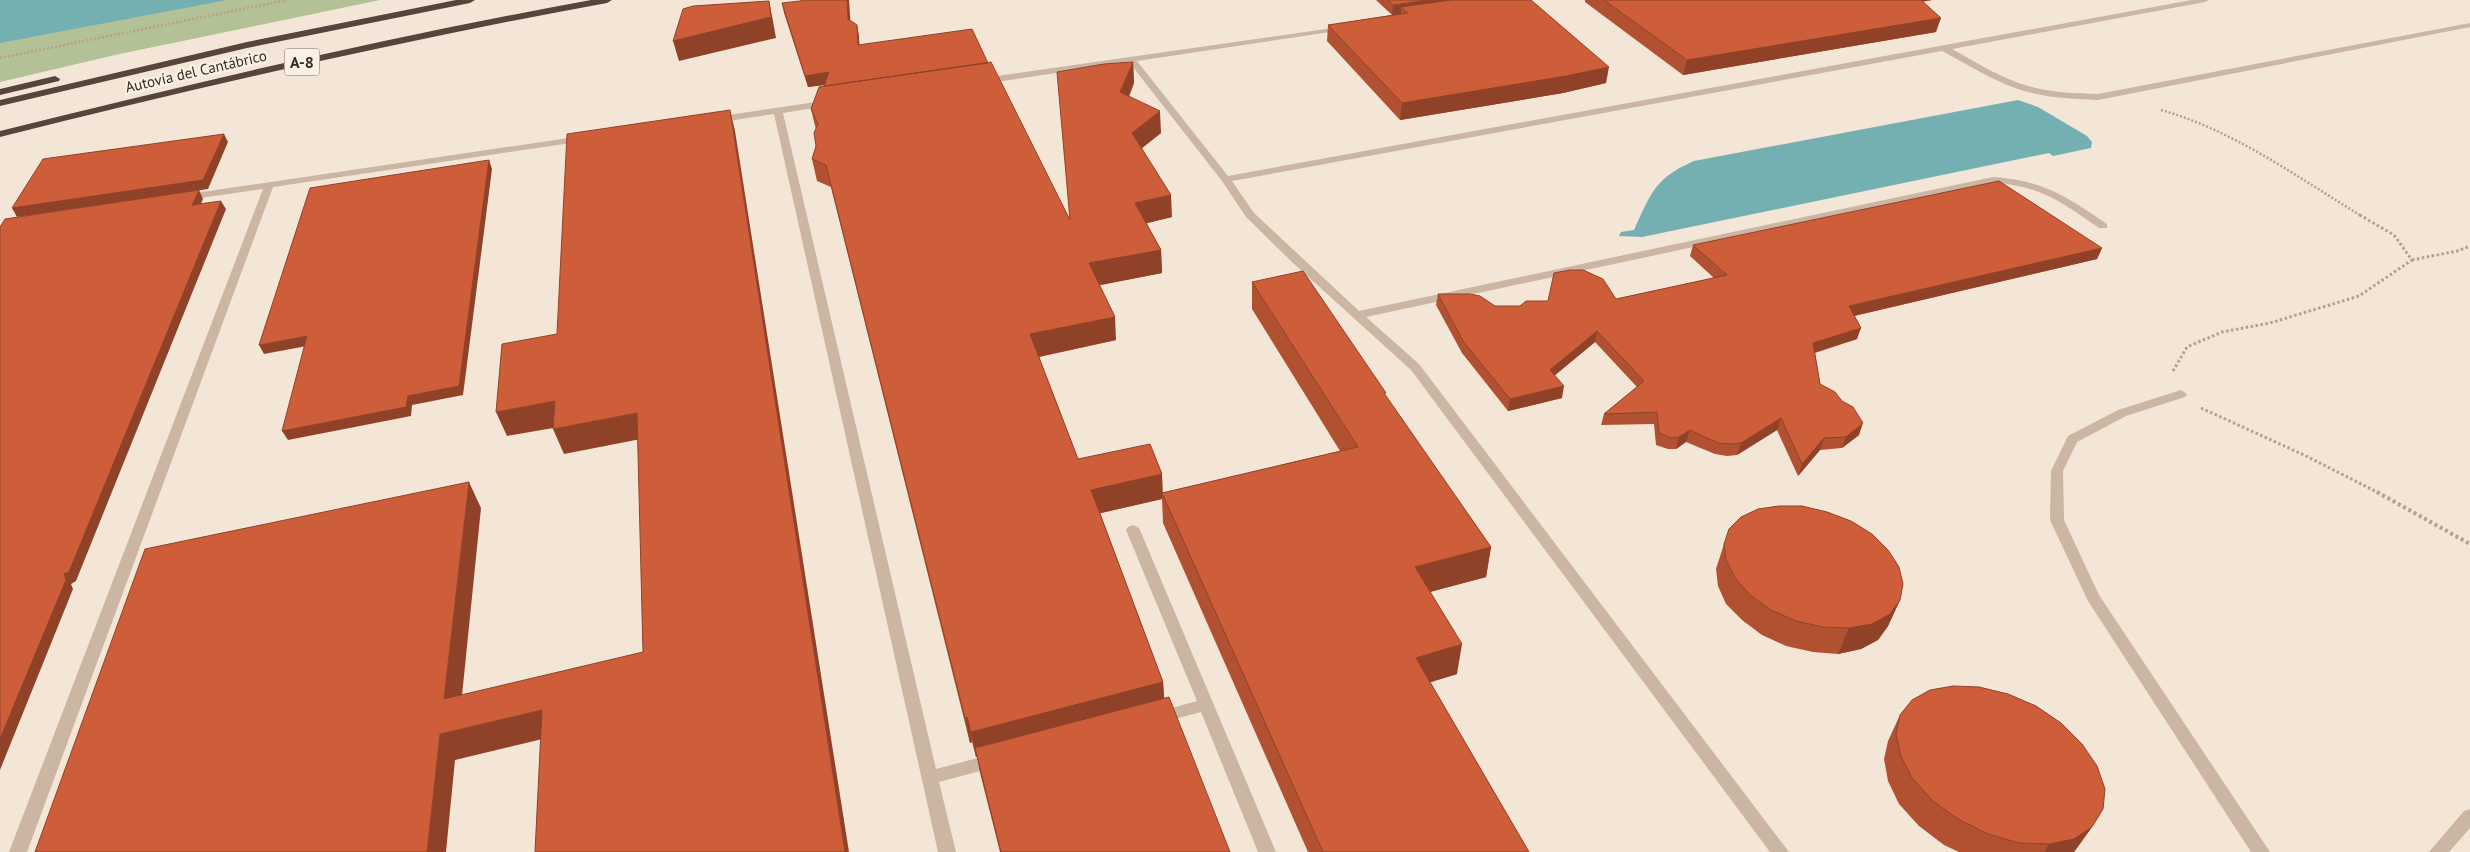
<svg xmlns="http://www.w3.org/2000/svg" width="2470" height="852" font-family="'PT Sans',sans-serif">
<rect width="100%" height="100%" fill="#f3e6d7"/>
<!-- green -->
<path fill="#b3c296" d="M 175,0 L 380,0 L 115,55 L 0,82 L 0,27 Z"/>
<!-- water -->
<path fill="#74afb1" d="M 0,0 L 227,0 L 0,43 Z
M 2018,100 L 2038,107 L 2087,136 L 2092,142 L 2091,148 L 2053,156 L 2049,153 L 1642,237 L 1619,236 L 1621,232 L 1634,230 C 1651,193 1655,178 1694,161 Z"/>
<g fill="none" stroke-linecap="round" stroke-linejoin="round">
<!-- path-far2 -->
<path stroke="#b79f8d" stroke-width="2.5" stroke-dasharray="2 2" stroke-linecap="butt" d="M 0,58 L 287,0
M 2161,110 C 2233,130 2297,177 2360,215"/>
<!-- path-far1 -->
<path stroke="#b79f8d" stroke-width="3" stroke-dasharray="2.5 2.5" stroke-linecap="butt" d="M 2412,260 L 2457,251 L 2470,246
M 2173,371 L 2187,347 L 2222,332 L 2270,323 L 2359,296 L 2412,260 L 2394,235 L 2358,214
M 2201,408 L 2304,455 L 2379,493"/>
<!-- path -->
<path stroke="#b79f8d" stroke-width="4" stroke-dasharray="3 3" stroke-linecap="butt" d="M 2377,492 L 2470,544"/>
<!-- service -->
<path fill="#cbb5a3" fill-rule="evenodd" d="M 2192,0 L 2209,0 L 2205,2 L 1952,49 C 1977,63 2004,80 2032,87 C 2054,93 2076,93 2098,94 L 2470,23 L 2470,27 L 2098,100 C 2071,99 2044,98 2018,89 C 1991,80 1967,64 1942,51 L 1232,181 L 1254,213 L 1359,311 L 1993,177 C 2043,180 2067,197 2107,224 L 2107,228 L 2099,228 C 2062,203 2040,185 1993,183 L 1366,317 L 1419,364 L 1789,852 L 1770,852 L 1411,370 L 1293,263 L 1246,217 L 1222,181 L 1129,62 L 983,84 L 979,81 L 983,78 L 1347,26 L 1348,28 L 1344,30 L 1137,61 L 1228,176 Z
M 829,100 L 833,103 L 832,105 L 783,113 L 936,769 L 993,754 L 999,756 L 1001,761 L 999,766 L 939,782 L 956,852 L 938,852 L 774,114 L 715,123 L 710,120 L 715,117 Z
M 582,136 L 585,137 L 585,141 L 273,187 L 27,852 L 9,852 L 263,189 L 186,200 L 182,199 L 182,195 Z
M 2181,390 L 2187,394 L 2185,397 L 2126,416 L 2077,442 L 2063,471 L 2064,520 L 2099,595 L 2270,852 L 2251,852 L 2088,601 L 2050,520 L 2051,471 L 2068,436 L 2118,410 Z
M 1133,525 L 1138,527 L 1140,530 L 1276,852 L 1258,852 L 1201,712 L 1160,723 L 1154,721 L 1152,717 L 1154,713 L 1197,701 L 1126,530 L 1128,527 Z
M 2470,809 L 2470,828 L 2449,852 L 2429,852 L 2464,811 Z"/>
<!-- motorway -->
<path fill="#57443c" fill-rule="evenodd" d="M 456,0 L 475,0 L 470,3 L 247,48 L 0,106 L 0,100 L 247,42 Z
M 591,0 L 612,0 L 607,3 C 403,40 201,87 0,137 L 0,131 C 196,82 393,36 591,0 Z
M 55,76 L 60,79 L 59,81 L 0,95 L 0,89 Z"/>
</g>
<!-- wall -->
<path fill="#b15132" d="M 1376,0 L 1531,0 L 1606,83 L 1563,93 L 1400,120 L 1327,41 L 1328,25 L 1392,15 Z
M 1585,0 L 1932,0 L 1922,2 L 1936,32 L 1683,75 L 1585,2 Z
M 782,3 L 850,20 L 857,25 L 859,37 L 859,45 L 988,63 L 1070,220 L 1133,62 L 1134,83 L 1129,97 L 1161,133 L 1142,148 L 1172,217 L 1146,223 L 1161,250 L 1162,273 L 1099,285 L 1116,340 L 1039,357 L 1078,459 L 1163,493 L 1340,451 L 1252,309 L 1252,282 L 1385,396 L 1491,547 L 1486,577 L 1430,592 L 1457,674 L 1430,682 L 1529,852 L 1308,852 L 1163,523 L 1162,499 L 1100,513 L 1163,682 L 1164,698 L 1230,852 L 1000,852 L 980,773 L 977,757 L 976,757 L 972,742 L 970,743 L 831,187 L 817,181 L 812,159 L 816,146 L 816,130 L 811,109 L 825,85 L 808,87 L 784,13 Z
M 1693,245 L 2102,248 L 2097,259 L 1854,316 L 1857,339 L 1815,353 L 1820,384 L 1859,435 L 1842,448 L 1820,450 L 1798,476 L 1777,430 L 1737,455 L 1727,456 L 1715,454 L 1686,442 L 1676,449 L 1668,449 L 1656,445 L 1654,424 L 1601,425 L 1604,414 L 1637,387 L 1595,342 L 1555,375 L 1562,398 L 1508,411 L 1462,353 L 1436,305 L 1438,294 L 1495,306 L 1520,306 L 1548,301 L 1616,299 L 1714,278 L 1690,256 Z
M 1724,544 L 1900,600 L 1888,626 L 1878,640 L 1861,649 L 1838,654 L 1813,652 L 1786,646 L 1762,635 L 1742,620 L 1726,604 L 1718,586 L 1716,569 Z
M 1900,715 L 2092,827 L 2074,852 L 1959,852 L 1944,845 L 1919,826 L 1899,804 L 1888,781 L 1884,759 L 1888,741 Z"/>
<!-- shaded-wall -->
<path fill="#904229" d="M 847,0 L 849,0 L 851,30 L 848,19 Z
M 1429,0 L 1500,0 L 1401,7 L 1401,15 L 1392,16 L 1393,5 Z
M 1907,0 L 1932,0 L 1905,4 Z
M 769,1 L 773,21 L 776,38 L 679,61 L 673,41 Z
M 1941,18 L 1936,32 L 1683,75 L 1687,60 Z
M 857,25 L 859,37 L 860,57 L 858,45 Z
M 1133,62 L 1134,83 L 1121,114 L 1120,92 Z
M 1609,67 L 1606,83 L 1563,93 L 1400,120 L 1402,103 Z
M 829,72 L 832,84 L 808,87 L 805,76 Z
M 730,110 L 735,131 L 849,852 L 845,852 Z
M 1160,111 L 1161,133 L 1133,155 L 1132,133 Z
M 224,134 L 228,142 L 208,189 L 17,217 L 12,208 Z
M 489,160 L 492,169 L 463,395 L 412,405 L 411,416 L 288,440 L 282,431 Z
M 199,190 L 203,199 L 197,213 L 192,205 Z
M 1171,195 L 1172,217 L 1136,226 L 1135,203 Z
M 221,201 L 226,209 L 76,581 L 71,584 L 73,589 L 0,770 L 0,739 L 64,574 Z
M 2102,248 L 2097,259 L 1845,318 L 1849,306 Z
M 1161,250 L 1162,273 L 1091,287 L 1089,263 Z
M 1115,317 L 1116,340 L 1033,358 L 1030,334 Z
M 1861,328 L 1857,339 L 1809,354 L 1813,343 Z
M 1597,331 L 1595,342 L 1548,381 L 1550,370 Z
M 307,336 L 312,345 L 264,354 L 259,345 Z
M 1564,386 L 1562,398 L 1508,411 L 1510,399 Z
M 555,401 L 565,426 L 507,436 L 496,412 Z
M 637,413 L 646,438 L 564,454 L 553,429 Z
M 1781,418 L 1777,430 L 1737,455 L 1741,443 Z
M 1863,423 L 1859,435 L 1842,448 L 1846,437 Z
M 1690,430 L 1686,442 L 1676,449 L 1679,437 Z
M 1824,438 L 1820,450 L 1798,476 L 1802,464 Z
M 1162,474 L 1163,496 L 1162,493 L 1162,499 L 1093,515 L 1091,490 Z
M 469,482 L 481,508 L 459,725 L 444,699 Z
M 1491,547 L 1486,577 L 1411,597 L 1415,567 Z
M 1900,600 L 1888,626 L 1878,640 L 1861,649 L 1838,654 L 1849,628 Z
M 1462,644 L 1457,674 L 1412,688 L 1416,658 Z
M 1163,682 L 1165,708 L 975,748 L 977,757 L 976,757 L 971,732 Z
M 542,710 L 555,736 L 455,760 L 446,852 L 427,852 L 440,734 Z
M 967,717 L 972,742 L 970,743 L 965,718 Z
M 2092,827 L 2074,852 L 2044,852 L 2049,844 Z"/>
<!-- building -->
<path fill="#ce5e3a" stroke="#904229" d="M 802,0 L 847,0 L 848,19 L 857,25 L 858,45 L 972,29 L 988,63 L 824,86 L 829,72 L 805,76 L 782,3 L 800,1 Z
M 1388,0 L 1429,0 L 1393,5 Z
M 1451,0 L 1531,0 L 1609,67 L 1566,76 L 1402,103 L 1328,25 L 1408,13 L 1401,7 Z
M 1604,0 L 1921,0 L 1941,18 L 1687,60 Z
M 769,1 L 771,17 L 673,41 L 683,9 L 693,6 Z
M 991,62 L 1070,220 L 1057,72 L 1104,64 L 1133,62 L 1120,92 L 1160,111 L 1132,133 L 1171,195 L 1135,203 L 1161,250 L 1089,263 L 1115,317 L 1030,334 L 1078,459 L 1150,444 L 1162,474 L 1091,490 L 1163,682 L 971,732 L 967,717 L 965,718 L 826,165 L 812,159 L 816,146 L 814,133 L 818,124 L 811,109 L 819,87 Z
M 730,110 L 845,852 L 535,852 L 542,710 L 440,734 L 427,852 L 35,852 L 145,549 L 469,482 L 444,699 L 643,652 L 637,413 L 553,429 L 555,401 L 496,412 L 502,344 L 557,334 L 567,134 Z
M 224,134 L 203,180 L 12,208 L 43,159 Z
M 489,160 L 459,386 L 408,396 L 406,407 L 282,431 L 307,336 L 259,345 L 310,188 Z
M 1999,181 L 2102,248 L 1849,306 L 1861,328 L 1813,343 L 1820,384 L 1835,392 L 1842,401 L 1853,407 L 1863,423 L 1846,437 L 1824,438 L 1802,464 L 1781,418 L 1741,443 L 1730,444 L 1718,443 L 1690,430 L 1679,437 L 1671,438 L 1659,433 L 1657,412 L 1604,414 L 1644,381 L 1597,331 L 1550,370 L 1564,386 L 1510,399 L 1463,341 L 1438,294 L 1470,294 L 1480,296 L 1495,306 L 1520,306 L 1526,301 L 1548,301 L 1554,273 L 1570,270 L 1583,270 L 1603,279 L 1616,299 L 1727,275 L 1693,245 Z
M 199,190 L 192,205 L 221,201 L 69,572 L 64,574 L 66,580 L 0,739 L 0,227 L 5,219 Z
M 1303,271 L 1386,393 L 1384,393 L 1491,547 L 1415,567 L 1462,644 L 1416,658 L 1529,852 L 1323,852 L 1162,493 L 1358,447 L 1252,282 Z
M 1779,506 L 1802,506 L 1827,512 L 1851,521 L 1872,534 L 1888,550 L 1899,567 L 1903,584 L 1900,600 L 1890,614 L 1872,624 L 1849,628 L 1823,627 L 1796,621 L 1771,610 L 1750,595 L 1735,578 L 1726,560 L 1724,544 L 1729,529 L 1741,517 L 1758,509 Z
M 1953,686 L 1979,687 L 2008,694 L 2036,706 L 2061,723 L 2082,744 L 2097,766 L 2105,789 L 2103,809 L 2092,827 L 2074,839 L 2049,844 L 2019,843 L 1988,834 L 1958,819 L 1933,801 L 1912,778 L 1901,756 L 1896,734 L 1900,715 L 1912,700 L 1930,690 Z
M 1169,697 L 1230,852 L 1001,852 L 975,748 Z"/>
<g text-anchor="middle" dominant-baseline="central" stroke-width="5" stroke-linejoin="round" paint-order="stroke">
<!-- far-street labels -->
<g font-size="15" fill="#352a25" stroke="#faf0e3">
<text transform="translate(196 71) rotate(-13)">Autovía del Cantábrico</text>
</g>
<!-- shield labels -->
<rect fill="#faf0e3" stroke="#70655e" stroke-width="1" x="284.5" y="48.5" width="35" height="27" rx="4"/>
<g font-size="16" font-weight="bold" fill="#352a25">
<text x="302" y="62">A-8</text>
</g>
</g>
</svg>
